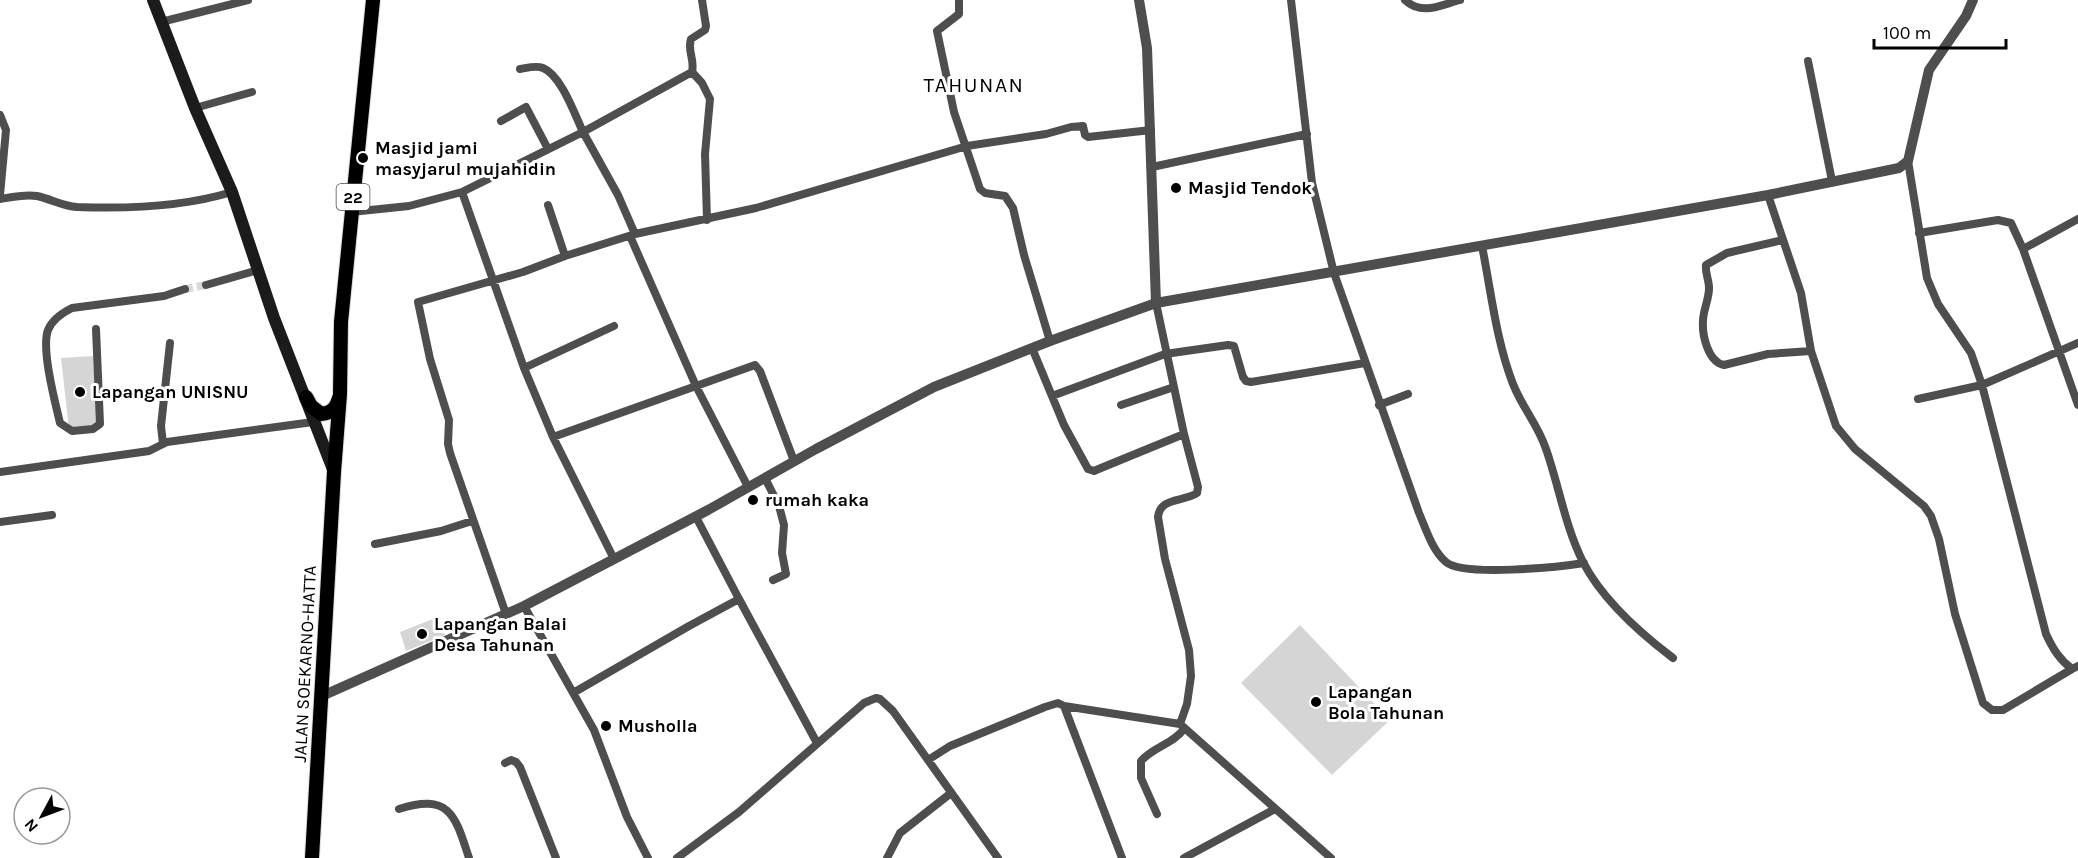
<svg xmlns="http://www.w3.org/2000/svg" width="2078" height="858" font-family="Karla,sans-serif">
<rect width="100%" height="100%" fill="#fff"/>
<!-- green -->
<path fill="#d5d5d5" d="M 93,356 L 97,425 L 69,429 L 61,358 Z
M 438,617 L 445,635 L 406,651 L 400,632 Z
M 1300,625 L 1390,720 L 1332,775 L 1241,683 Z"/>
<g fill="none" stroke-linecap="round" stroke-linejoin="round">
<!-- minor-tunnel -->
<path stroke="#d9d9d9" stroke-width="8" stroke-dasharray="8 4" stroke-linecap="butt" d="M 185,289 L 206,285"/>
<!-- trunk casing -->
<g stroke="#dbdbdb" stroke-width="16">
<path id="trunk" d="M 306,397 L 311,406 L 321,414 C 332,413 336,408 339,398
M 312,858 L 334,472 L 340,394 L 341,322 L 373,0"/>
</g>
<!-- minor -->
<path stroke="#4e4e4e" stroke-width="8" d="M 959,0 L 959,14 L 937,31 L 954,112 L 980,189 L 985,193 L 1005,196 L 1013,208 L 1024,255 L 1050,341
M 1291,0 L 1312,183 L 1334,273 L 1419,513 C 1426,529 1432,550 1446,562 C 1463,577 1559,567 1584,563
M 1405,0 C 1422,16 1441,5 1460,0
M 161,22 L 248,0
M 1808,61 L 1832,181
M 692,72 L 702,83 L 710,99 L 705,154 L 707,220
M 195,108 L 252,92
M 0,115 L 6,130 L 0,195
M 501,121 L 526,107 L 548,149
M 1908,161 L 1927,278 L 1938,304 L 1971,353 L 1982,385 L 2046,634 C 2053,649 2059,659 2072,669 L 2078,666
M 1152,167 L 1307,134
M 462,192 L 524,368 L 553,437 L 614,559
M 1768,195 L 1801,293 L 1811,351 L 1836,426 L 1855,449 L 1924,506 L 1931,516 L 1939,539 L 1955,614 L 1983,703 L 1992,710 L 2003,710 L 2072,669
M 0,199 C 12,197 25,194 37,196 C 51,199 62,206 77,207 C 128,209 183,207 232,192
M 548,205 L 565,256
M 351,212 L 409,206 L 462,192 L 583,132 C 575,115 561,75 543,68 C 536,65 527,68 520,69
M 1919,233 L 1998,220 L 2011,223 L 2023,249 L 2078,405
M 635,234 L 618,195 L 583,132 L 692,72 C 695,58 687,52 691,39 L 705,30 L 706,26 L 702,0
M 630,236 L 696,386 L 748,487
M 1783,240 L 1727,253 L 1706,265 C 1705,273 1709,280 1709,288 C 1709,300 1703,310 1703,321 C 1702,335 1708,362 1724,365 L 1768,354 L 1811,351
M 1482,246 C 1491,291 1496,340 1513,384 C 1522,407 1538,425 1546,449 C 1559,486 1565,526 1583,562 C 1602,599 1640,633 1673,658
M 2023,249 L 2078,219
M 206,285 L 258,270
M 1156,303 L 1184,434 L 1198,487 L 1197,493 C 1184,502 1160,497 1158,517 L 1165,559 L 1189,650 L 1191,676 L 1187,704 L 1180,724 L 1331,858
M 96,329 L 100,424 L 93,429 L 72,431 L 60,423 C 55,402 41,349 48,330 C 52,320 62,313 72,308 L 164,296 L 185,289
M 1032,348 L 1064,425 L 1088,469 L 1094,471 L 1101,468 L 1184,434
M 524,368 L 614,326
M 1052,396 L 1165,354 L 1228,345 L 1234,346 L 1243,377 L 1246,381 L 1251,382 L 1365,363
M 1918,399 L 1982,385 L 2078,343
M 1121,405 L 1174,387
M 1379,405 L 1408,394
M 553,437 L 755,365 L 760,371 L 794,461
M 163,444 L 161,426 L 170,343
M 0,472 L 149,451 L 167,442 L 313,422
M 765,478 L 779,506 L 784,525 L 782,553 L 786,574 L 773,580
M 0,522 L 52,515
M 375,544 L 441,531 L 472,521
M 739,599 L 817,743
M 524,606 L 594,730 L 627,817 L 648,858
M 506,614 L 450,453 L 448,444 L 449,420 L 430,359 L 418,302 L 523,272 L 565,256 L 635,234 L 756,208 L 967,146 L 1046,134 L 1071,127 L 1083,126 L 1085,135 L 1088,137 L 1151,130
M 573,693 L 689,626 L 739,599 L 696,517
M 1064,706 L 1180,724
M 928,760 L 950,746 L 1045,707 L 1058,703 L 1064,706 L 1122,858
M 505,763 L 511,760 L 516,762 L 520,767 L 556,858
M 399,809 C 450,793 455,815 469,858
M 1157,814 L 1141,778 L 1141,761 C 1153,747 1173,744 1184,729
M 677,858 L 739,812 L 864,703 L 876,698 L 880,699 L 893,711 L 998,858
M 887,858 L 900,833 L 951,793
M 1184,858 L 1275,809"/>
<!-- tertiary -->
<path stroke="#4e4e4e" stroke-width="10" d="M 1156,303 L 1768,195 L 1899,168 L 1908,161 L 1929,70 L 1966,16 L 1973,0
M 322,696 L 524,606 L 708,510 L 816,449 L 934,387 L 1050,341 L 1156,303 L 1147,48 L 1139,0"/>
<!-- secondary -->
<path stroke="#1b1b1b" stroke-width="12" d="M 153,0 L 195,108 L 232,192 L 274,318 L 334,472"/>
<!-- trunk -->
<use href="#trunk" stroke="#000" stroke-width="14"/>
</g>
<!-- markers -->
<g fill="#000" stroke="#fff" stroke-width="2">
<circle cx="363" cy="158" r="6"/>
<circle cx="1176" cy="188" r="6"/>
<circle cx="80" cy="392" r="6"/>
<circle cx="753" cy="500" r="6"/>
<circle cx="422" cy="634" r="6"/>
<circle cx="1316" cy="702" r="6"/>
<circle cx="606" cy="726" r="6"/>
</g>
<g text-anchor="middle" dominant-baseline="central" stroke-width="6" stroke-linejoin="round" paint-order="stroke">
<!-- shield labels -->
<rect fill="#fff" stroke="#4c4c4c" stroke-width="1.5" x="336.5" y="184" width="33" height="26" rx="4.5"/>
<g font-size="16" font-weight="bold" fill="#000">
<text x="353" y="197">22</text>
</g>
<!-- poi labels -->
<g font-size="18" font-weight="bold" fill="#000" stroke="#fff" text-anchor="start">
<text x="375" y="148">Masjid jami<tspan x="375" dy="21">masyjarul mujahidin</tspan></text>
<text x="1188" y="188">Masjid Tendok</text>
<text x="92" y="392">Lapangan UNISNU</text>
<text x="765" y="500">rumah kaka</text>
<text x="434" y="624">Lapangan Balai<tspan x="434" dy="21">Desa Tahunan</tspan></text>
<text x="1328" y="692">Lapangan<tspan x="1328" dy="21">Bola Tahunan</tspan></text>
<text x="618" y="726">Musholla</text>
</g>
<!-- street labels -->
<g font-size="18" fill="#000" stroke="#fff">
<text transform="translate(305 664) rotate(-87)">JALAN SOEKARNO-HATTA</text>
</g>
<!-- quarter labels -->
<g font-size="21" letter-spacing="1.5" fill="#000" stroke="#fff">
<text x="974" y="85">TAHUNAN</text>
</g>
</g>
<!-- north arrow -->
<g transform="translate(42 816) rotate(229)"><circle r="28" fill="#ffffff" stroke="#999999" stroke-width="1.5"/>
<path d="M0-4.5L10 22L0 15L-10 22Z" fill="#000000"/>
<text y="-9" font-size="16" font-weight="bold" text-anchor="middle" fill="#000000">N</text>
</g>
<!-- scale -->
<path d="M1874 39v9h132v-9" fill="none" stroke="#000000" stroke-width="3"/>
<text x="1883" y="39" font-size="18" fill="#000000" stroke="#ffffff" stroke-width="4.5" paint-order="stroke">100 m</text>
</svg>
